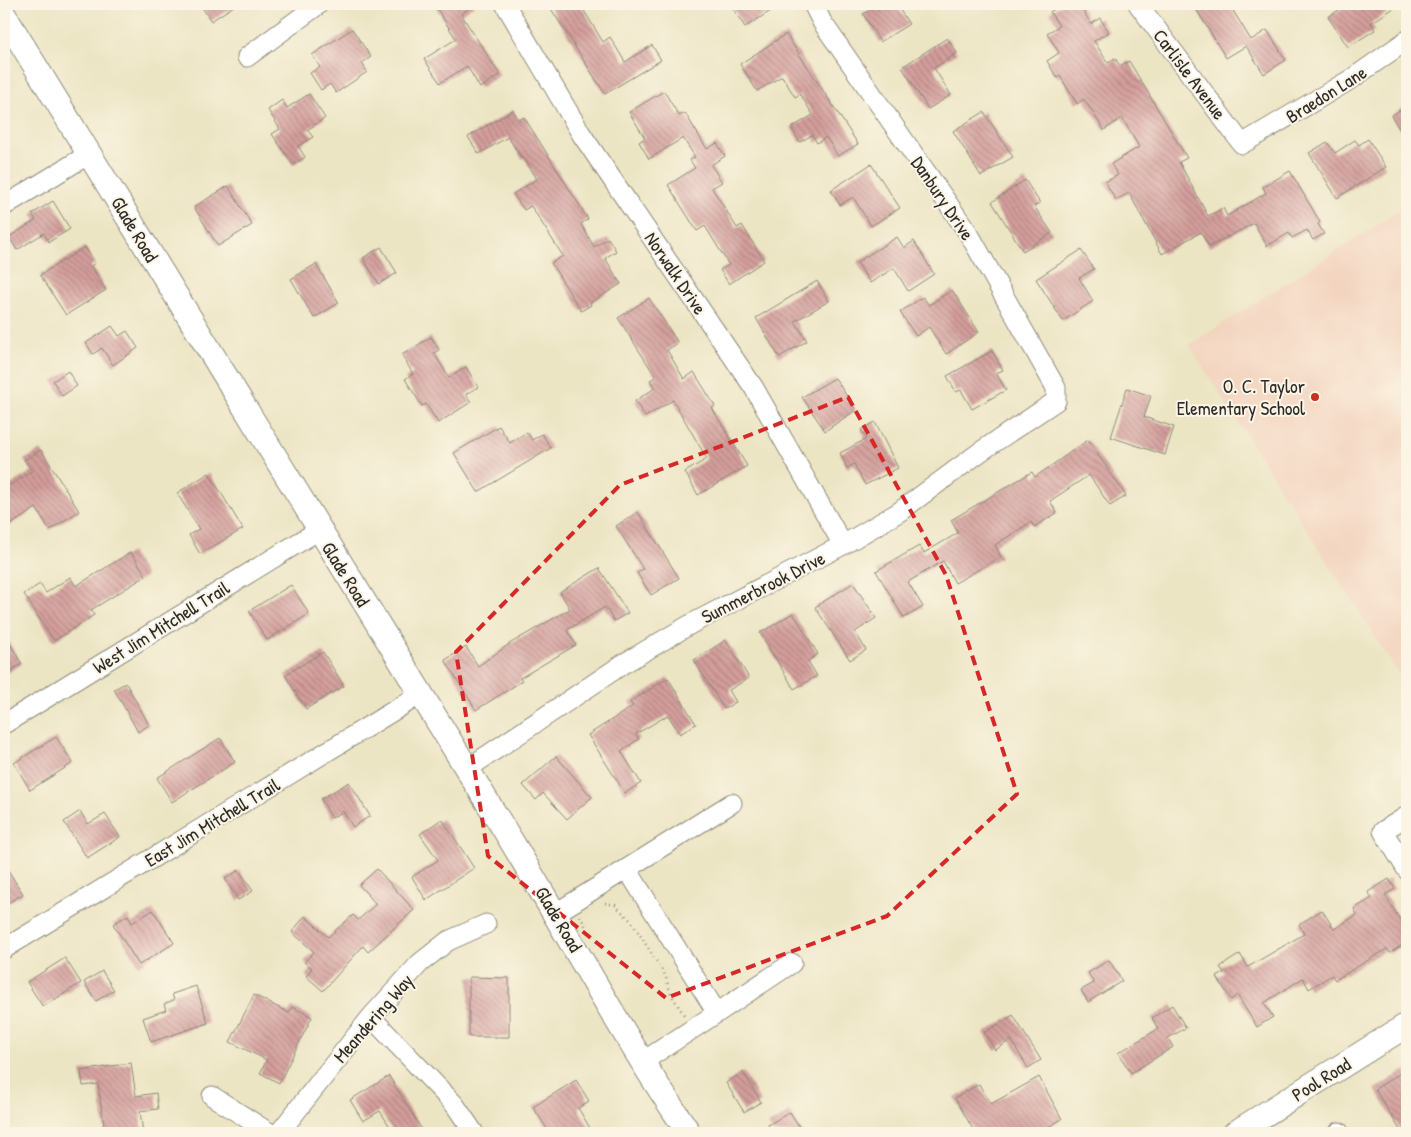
<svg xmlns="http://www.w3.org/2000/svg" width="1411" height="1137" font-family="'Patrick Hand',sans-serif">
<defs>
<pattern id="building-back-hatch" width="6" height="6" patternUnits="userSpaceOnUse" patternTransform="scale(1.25)"><rect width="6" height="6" fill="#d49e9c"/><path d="M-1 5l2 2M0 0l6 6M5-1l2 2" fill="none" stroke="#ac817f"/></pattern>
</defs>
<rect width="100%" height="100%" fill="#fcf5e5"/>
<filter id="ink" filterUnits="userSpaceOnUse"><feTurbulence type="fractalNoise" baseFrequency=".02" numOctaves="2"/><feDisplacementMap in="SourceGraphic" scale="10" xChannelSelector="R" yChannelSelector="G"/><feConvolveMatrix kernelMatrix="1 2 1 2 8 2 1 2 1" color-interpolation-filters="sRGB"/></filter>
<filter id="wash" filterUnits="userSpaceOnUse"><feTurbulence type="fractalNoise" baseFrequency=".0096" numOctaves="4" result="noise"/><feDisplacementMap in="SourceGraphic" scale="20" xChannelSelector="R" yChannelSelector="G"/><feGaussianBlur stdDeviation="1.12" result="paint"/><feColorMatrix in="noise" values="0 0 0 0 0 0 0 0 0 0 0 0 0 0 0 0 0 1.4 0 .05"/><feComposite in="paint" operator="in"/></filter>
<g filter="url(#wash)">
<rect width="100%" height="100%" fill="#ece5c4"/>
<!-- built -->
<path fill="#f3d4bf" d="M 1407,206 L 1407,687 L 1189,345 Z"/>
<g id="blocks">
<!-- building -->
<path fill="url(#building-back-hatch)" d="M 200,4 L 237,4 L 211,21 Z
M 434,4 L 476,4 L 461,14 L 500,75 L 480,88 L 467,66 L 440,83 L 424,59 L 456,39 Z
M 548,4 L 580,4 L 603,42 L 610,37 L 625,62 L 652,45 L 661,60 L 605,94 Z
M 730,4 L 782,4 L 745,27 Z
M 868,4 L 896,4 L 909,24 L 880,42 L 863,14 L 872,9 Z
M 1063,4 L 1079,4 L 1091,24 L 1100,18 L 1109,32 L 1094,41 L 1108,63 L 1115,58 L 1120,66 L 1129,61 L 1187,158 L 1179,162 L 1208,216 L 1223,208 L 1227,216 L 1266,193 L 1263,187 L 1290,171 L 1320,222 L 1318,224 L 1324,234 L 1313,240 L 1307,230 L 1292,238 L 1289,233 L 1267,246 L 1254,223 L 1209,247 L 1201,232 L 1162,254 L 1129,193 L 1116,200 L 1105,182 L 1118,175 L 1111,164 L 1139,147 L 1122,118 L 1104,130 L 1084,99 L 1077,104 L 1060,76 L 1057,78 L 1047,61 L 1059,53 L 1047,33 L 1059,26 L 1050,12 Z
M 1193,4 L 1229,4 L 1251,40 L 1267,30 L 1286,60 L 1264,74 L 1246,46 L 1226,58 Z
M 1348,4 L 1400,4 L 1371,23 L 1375,30 L 1348,47 L 1328,17 Z
M 352,29 L 371,57 L 362,63 L 367,72 L 336,93 L 330,84 L 321,90 L 310,73 L 320,67 L 312,55 Z
M 786,34 L 858,144 L 838,156 L 826,137 L 817,143 L 812,135 L 800,142 L 791,128 L 813,115 L 800,94 L 795,97 L 782,76 L 757,91 L 740,64 Z
M 947,38 L 957,53 L 934,68 L 951,95 L 928,109 L 902,67 Z
M 664,91 L 679,116 L 685,113 L 707,149 L 717,143 L 725,156 L 711,165 L 722,182 L 712,188 L 737,228 L 742,225 L 764,261 L 729,284 L 720,270 L 729,265 L 705,226 L 697,231 L 668,185 L 695,168 L 690,160 L 695,157 L 683,138 L 649,159 L 639,142 L 645,138 L 629,112 Z
M 309,94 L 325,118 L 307,130 L 313,137 L 298,146 L 305,157 L 293,165 L 272,134 L 280,129 L 268,110 L 282,100 L 287,108 Z
M 1407,105 L 1407,141 L 1391,116 Z
M 513,110 L 519,120 L 524,117 L 588,219 L 581,224 L 594,247 L 608,238 L 616,251 L 605,258 L 621,284 L 590,303 L 591,305 L 581,311 L 551,263 L 563,256 L 531,206 L 524,210 L 513,194 L 537,179 L 524,158 L 522,159 L 508,137 L 479,154 L 468,137 Z
M 984,112 L 1013,157 L 981,176 L 953,131 Z
M 1368,139 L 1386,167 L 1337,198 L 1309,153 L 1327,142 L 1335,153 L 1355,140 L 1359,145 Z
M 871,164 L 900,208 L 871,226 L 853,197 L 840,205 L 831,190 Z
M 1025,180 L 1040,203 L 1034,206 L 1052,233 L 1023,251 L 992,202 Z
M 228,186 L 252,225 L 218,246 L 194,207 Z
M 53,201 L 70,229 L 49,242 L 44,233 L 17,250 L 9,237 L 36,220 L 32,214 Z
M 897,237 L 904,248 L 914,241 L 934,274 L 908,291 L 894,268 L 870,283 L 857,262 Z
M 85,247 L 95,263 L 91,266 L 106,290 L 66,315 L 40,275 Z
M 381,247 L 397,273 L 379,284 L 363,258 Z
M 1081,250 L 1094,269 L 1079,278 L 1093,301 L 1063,321 L 1036,279 Z
M 316,264 L 339,303 L 314,318 L 291,279 Z
M 817,281 L 829,301 L 795,321 L 807,341 L 779,357 L 756,318 Z
M 952,290 L 979,332 L 946,354 L 929,327 L 916,336 L 900,312 L 923,297 L 929,305 Z
M 649,298 L 678,343 L 667,350 L 684,379 L 694,372 L 715,406 L 712,408 L 747,466 L 698,495 L 685,472 L 707,459 L 673,400 L 645,417 L 635,401 L 655,388 L 650,380 L 656,377 L 618,318 Z
M 112,326 L 119,336 L 127,331 L 138,348 L 113,365 L 102,348 L 93,354 L 86,343 Z
M 431,337 L 439,350 L 434,353 L 449,378 L 466,367 L 478,387 L 466,394 L 471,402 L 438,423 L 426,404 L 422,406 L 405,379 L 413,374 L 402,355 Z
M 992,351 L 1003,370 L 996,373 L 1006,390 L 972,409 L 961,390 L 956,392 L 947,376 Z
M 68,371 L 77,386 L 62,396 L 53,381 Z
M 835,378 L 856,410 L 825,431 L 802,397 Z
M 1127,388 L 1151,396 L 1144,417 L 1174,427 L 1165,455 L 1111,437 Z
M 875,422 L 898,468 L 865,485 L 854,464 L 847,468 L 840,453 L 866,439 L 861,430 Z
M 499,426 L 510,443 L 527,432 L 532,440 L 542,434 L 551,448 L 478,492 L 454,453 Z
M 1088,440 L 1126,496 L 1110,506 L 1089,475 L 1050,501 L 1057,513 L 1034,527 L 1031,522 L 995,545 L 1001,557 L 955,583 L 943,561 L 908,582 L 923,607 L 904,618 L 876,571 L 919,546 L 924,553 L 958,533 L 951,520 L 1032,472 L 1035,477 Z
M 41,450 L 79,511 L 50,530 L 36,508 L 9,526 L 4,518 L 4,489 L 32,471 L 24,460 Z
M 209,473 L 243,529 L 200,554 L 189,535 L 199,529 L 177,493 Z
M 638,512 L 679,578 L 651,595 L 637,573 L 643,569 L 616,526 Z
M 131,552 L 146,576 L 91,610 L 94,615 L 54,641 L 24,594 L 40,584 L 46,593 L 70,577 L 76,586 Z
M 599,568 L 628,613 L 614,621 L 605,607 L 567,630 L 576,645 L 520,678 L 522,681 L 476,710 L 445,660 L 466,647 L 478,666 L 511,643 L 570,609 L 560,592 Z
M 853,583 L 876,618 L 855,632 L 866,650 L 850,660 L 815,607 Z
M 291,585 L 309,614 L 267,640 L 249,611 Z
M 793,613 L 818,654 L 808,661 L 817,676 L 794,689 L 760,633 Z
M 4,634 L 22,664 L 4,675 Z
M 726,640 L 749,678 L 729,690 L 736,702 L 724,709 L 694,660 Z
M 323,652 L 344,686 L 306,709 L 285,675 Z
M 668,678 L 696,724 L 680,734 L 668,715 L 636,734 L 639,739 L 621,751 L 641,783 L 625,793 L 588,735 L 633,706 L 630,702 Z
M 126,683 L 149,725 L 138,732 L 114,689 Z
M 56,737 L 73,763 L 30,790 L 14,763 Z
M 220,738 L 235,762 L 172,802 L 157,778 Z
M 556,756 L 592,797 L 567,819 L 543,793 L 536,800 L 523,785 Z
M 349,782 L 370,816 L 353,827 L 343,811 L 332,818 L 321,799 Z
M 80,811 L 88,824 L 105,814 L 120,837 L 87,858 L 64,822 Z
M 442,819 L 474,868 L 426,900 L 412,877 L 438,860 L 420,834 Z
M 4,864 L 23,894 L 4,905 Z
M 377,869 L 414,910 L 368,952 L 363,946 L 323,991 L 306,976 L 312,968 L 304,962 L 314,952 L 292,932 L 305,916 L 328,937 L 353,915 L 358,920 L 376,904 L 359,885 Z
M 239,870 L 253,891 L 238,900 L 225,879 Z
M 1389,879 L 1395,889 L 1385,895 L 1407,931 L 1407,942 L 1390,953 L 1387,949 L 1335,980 L 1332,975 L 1309,989 L 1303,978 L 1264,1003 L 1273,1017 L 1257,1027 L 1237,995 L 1231,1000 L 1217,977 L 1224,973 L 1220,967 L 1240,954 L 1248,967 L 1304,934 L 1299,924 L 1322,910 L 1334,929 L 1357,915 L 1354,909 L 1372,898 L 1368,892 Z
M 153,910 L 174,943 L 139,965 L 113,924 L 128,915 L 132,923 Z
M 65,958 L 81,983 L 43,1007 L 27,982 Z
M 1109,960 L 1122,981 L 1088,1002 L 1081,990 L 1094,983 L 1088,973 Z
M 102,971 L 114,990 L 96,1001 L 84,982 Z
M 469,977 L 509,978 L 509,1037 L 469,1037 Z
M 196,986 L 208,1023 L 151,1042 L 143,1018 L 166,1010 L 164,1004 L 174,1000 L 172,994 Z
M 254,995 L 289,1013 L 292,1007 L 312,1017 L 279,1083 L 260,1073 L 267,1060 L 230,1042 Z
M 1172,1005 L 1186,1028 L 1168,1038 L 1173,1047 L 1131,1073 L 1118,1053 L 1158,1029 L 1152,1018 Z
M 1013,1015 L 1041,1060 L 1028,1068 L 1011,1040 L 995,1050 L 984,1033 Z
M 131,1063 L 136,1096 L 156,1093 L 158,1109 L 140,1111 L 143,1133 L 105,1133 L 98,1084 L 83,1086 L 81,1071 Z
M 1407,1069 L 1407,1133 L 1402,1133 L 1375,1089 Z
M 743,1072 L 761,1102 L 744,1112 L 726,1083 Z
M 389,1076 L 424,1133 L 394,1133 L 380,1111 L 363,1121 L 350,1100 Z
M 1039,1077 L 1062,1119 L 1045,1129 L 1048,1133 L 975,1133 L 955,1098 L 979,1084 L 991,1104 Z
M 576,1080 L 589,1101 L 578,1108 L 593,1133 L 550,1133 L 533,1107 Z
M 790,1112 L 803,1133 L 773,1133 L 768,1125 Z"/>
</g>
</g>
<g filter="url(#ink)">
<use href="#blocks" fill-opacity="0" stroke="#8c8878" stroke-width="1"/>
<g fill="none" stroke-linecap="round" stroke-linejoin="round">
<!-- minor casing -->
<g stroke="#8c8878" stroke-width="21">
<path id="minor" d="M 505,4 L 582,135 L 754,388 L 843,545
M 1138,4 L 1242,144 L 1353,78 L 1407,40
M 247,57 L 319,4
M 4,206 L 89,154
M 4,724 L 319,530
M 467,769 L 623,664 L 691,624 L 843,545 L 899,512 L 980,452 L 1056,401 L 1056,388 L 969,234 L 822,22 L 813,4
M 1407,816 L 1383,831 L 1407,870
M 627,869 L 717,1013 L 642,1062
M 556,913 L 732,803
M 4,949 L 421,694
M 717,1013 L 792,963
M 371,1017 L 455,1105 L 474,1133
M 212,1096 L 270,1133
M 1339,1132 L 1339,1133
M 279,1133 L 371,1017 L 420,963 L 448,941 L 486,924"/>
</g>
<!-- major casing -->
<g stroke="#8c8878" stroke-width="26">
<path id="major" d="M 4,15 C 171,286 336,559 504,829 C 566,930 622,1036 689,1133
M 1235,1133 L 1407,1025"/>
</g>
<!-- path -->
<path stroke="#8c8878" stroke-width="2.5" stroke-dasharray="1 4" stroke-linecap="butt" d="M 605,903 L 615,905 L 632,922 L 665,975 L 671,994 L 684,1015
M 580,916 L 587,929"/>
<!-- minor -->
<use href="#minor" stroke="#fff" stroke-width="19"/>
<!-- major -->
<use href="#major" stroke="#fff" stroke-width="24"/>
</g>
</g>
<!-- marked area -->
<path fill="none" stroke="#d62828" stroke-width="4" stroke-dasharray="10 6" stroke-linejoin="round" d="M 848,397 L 946,575 L 1017,794 L 887,916 L 666,998 L 488,856 L 456,652 L 620,485 Z"/>
<!-- markers -->
<circle fill="#c8321e" stroke="#fcf5e5" stroke-width="2" cx="1315" cy="397" r="5"/>
<g text-anchor="middle" dominant-baseline="central" stroke-width="4" stroke-linejoin="round" paint-order="stroke">
<!-- street labels -->
<g font-size="19" fill="#2b2b2b" stroke="#fcf5e5">
<text transform="translate(1190 74) rotate(53)">Carlisle Avenue</text>
<text transform="translate(1326 94) rotate(-32)">Braedon Lane</text>
<text transform="translate(943 198) rotate(56)">Danbury Drive</text>
<text transform="translate(135 229) rotate(59)">Glade Road</text>
<text transform="translate(676 273) rotate(56)">Norwalk Drive</text>
<text transform="translate(346 574) rotate(58)">Glade Road</text>
<text transform="translate(763 587) rotate(-27)">Summerbrook Drive</text>
<text transform="translate(161 627) rotate(-32)">West Jim Mitchell Trail</text>
<text transform="translate(212 822) rotate(-31)">East Jim Mitchell Trail</text>
<text transform="translate(559 919) rotate(59)">Glade Road</text>
<text transform="translate(373 1018) rotate(-49)">Meandering Way</text>
<text transform="translate(1321 1079) rotate(-32)">Pool Road</text>
</g>
<!-- poi labels -->
<g font-size="19" fill="#2b2b2b" stroke="#fcf5e5" text-anchor="end">
<text x="1305" y="386">O. C. Taylor<tspan x="1305" dy="22">Elementary School</tspan></text>
</g>
</g>
<!-- margin -->
<rect width="1411" height="1137" fill="none" stroke="#fcf5e5" stroke-width="20"/>
</svg>
